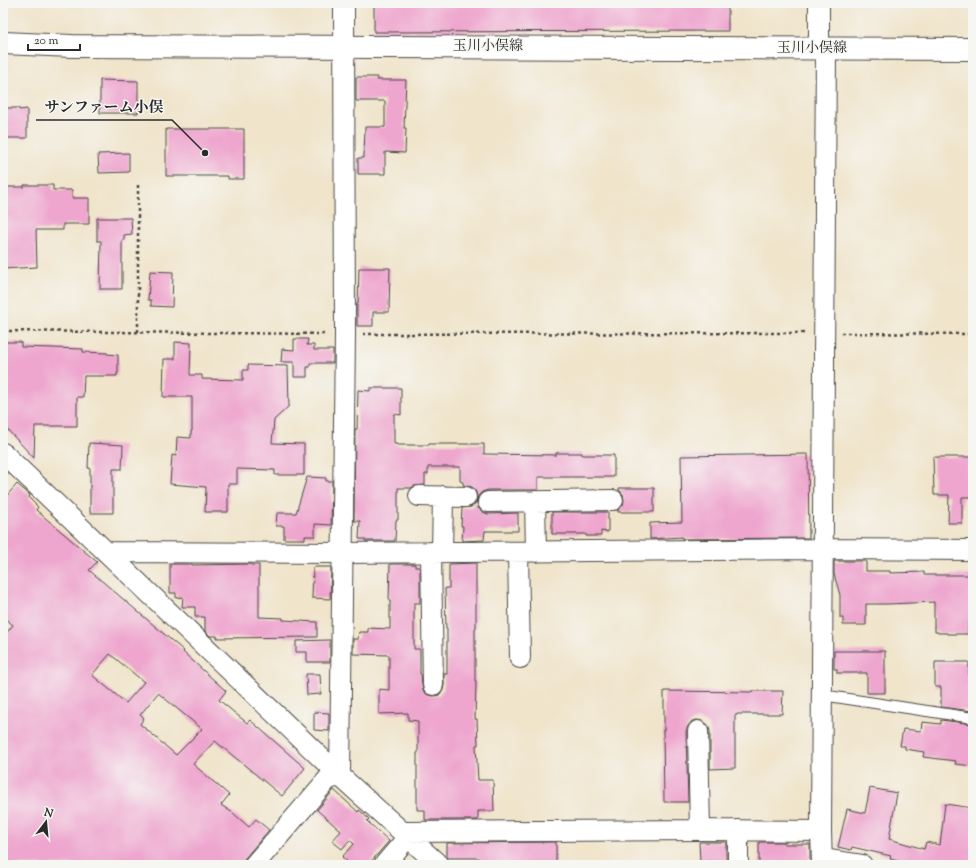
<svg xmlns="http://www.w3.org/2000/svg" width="976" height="868" font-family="'Sorts Mill Goudy','Noto Serif JP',serif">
<rect width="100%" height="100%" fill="#f6f6f2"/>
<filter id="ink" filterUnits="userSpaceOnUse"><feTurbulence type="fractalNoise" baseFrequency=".025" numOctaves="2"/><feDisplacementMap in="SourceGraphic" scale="8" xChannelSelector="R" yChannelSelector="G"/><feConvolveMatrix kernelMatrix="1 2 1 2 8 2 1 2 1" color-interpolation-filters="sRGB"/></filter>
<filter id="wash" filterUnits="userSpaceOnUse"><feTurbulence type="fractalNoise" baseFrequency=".012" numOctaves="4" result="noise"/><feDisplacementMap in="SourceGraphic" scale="16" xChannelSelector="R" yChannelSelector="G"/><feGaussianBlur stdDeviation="0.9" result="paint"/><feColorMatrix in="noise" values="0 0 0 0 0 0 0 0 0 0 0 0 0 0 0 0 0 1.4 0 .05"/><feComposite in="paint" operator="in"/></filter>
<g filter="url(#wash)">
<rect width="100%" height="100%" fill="#f0e4cb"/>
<g id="blocks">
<!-- building -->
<path fill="#eea5ce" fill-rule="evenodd" d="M 374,3 L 728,3 L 728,31 L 374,32 Z
M 356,77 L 377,77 L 377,80 L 406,80 L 404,128 L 406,128 L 405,153 L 385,152 L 385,174 L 358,174 L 358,158 L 364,158 L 365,127 L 385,127 L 385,101 L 356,101 Z
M 100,80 L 138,81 L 138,113 L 100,113 Z
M 3,108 L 19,108 L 19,110 L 27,109 L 27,138 L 3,138 Z
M 166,129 L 244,129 L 244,179 L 228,179 L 228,176 L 166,176 Z
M 129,153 L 129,172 L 99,173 L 98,154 Z
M 24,185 L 53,185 L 53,190 L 72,190 L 72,198 L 89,198 L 89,224 L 63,224 L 63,230 L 36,230 L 37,267 L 3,269 L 3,187 L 24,187 Z
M 97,218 L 131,218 L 132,234 L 124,235 L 124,240 L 122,240 L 122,289 L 100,289 L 101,241 L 97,241 Z
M 359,268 L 390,268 L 389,312 L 373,312 L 373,326 L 357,326 L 357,304 L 358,304 Z
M 150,271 L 173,272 L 172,307 L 151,306 L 151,300 L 148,300 Z
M 294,339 L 308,339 L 307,345 L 314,345 L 314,350 L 333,350 L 333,363 L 310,363 L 310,367 L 307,367 L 307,377 L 294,377 L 294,362 L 281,362 L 282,349 L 294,350 Z
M 3,342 L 21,342 L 21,347 L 83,349 L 83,352 L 107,353 L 107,354 L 118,355 L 118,373 L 117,373 L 117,376 L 84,376 L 83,397 L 77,397 L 77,426 L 35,426 L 34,458 L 3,425 Z
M 175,342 L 191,343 L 190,375 L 202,375 L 202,379 L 243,380 L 243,370 L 248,370 L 248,365 L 288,366 L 289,406 L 274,420 L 272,443 L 304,444 L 304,475 L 275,475 L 275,470 L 237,469 L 237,484 L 228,484 L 228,512 L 205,512 L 206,487 L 170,484 L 172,455 L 176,456 L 177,437 L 191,438 L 191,431 L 192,431 L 192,397 L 163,397 L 164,359 L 175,359 Z
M 370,388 L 401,388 L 401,415 L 394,414 L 394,444 L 397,444 L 397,445 L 429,445 L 429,444 L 484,444 L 484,454 L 556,455 L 556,453 L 582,453 L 582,455 L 614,455 L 614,477 L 538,477 L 538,490 L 488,490 L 482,492 L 478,496 L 477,502 L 478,508 L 483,512 L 488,514 L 518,513 L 518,531 L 485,531 L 484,540 L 462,541 L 463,526 L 461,526 L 462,508 L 471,507 L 476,503 L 477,498 L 476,492 L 472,487 L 463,485 L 463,482 L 460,481 L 460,467 L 428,467 L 428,474 L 425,474 L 425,485 L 414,486 L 411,488 L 398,488 L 398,520 L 396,520 L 395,541 L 365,541 L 365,539 L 359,539 L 360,521 L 354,521 L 355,429 L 357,429 L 358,390 L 370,391 Z
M 89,443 L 123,445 L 122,469 L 113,469 L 113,513 L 90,513 L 90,468 L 88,468 Z
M 808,454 L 809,538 L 682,539 L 682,537 L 650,539 L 650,523 L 682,522 L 681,456 Z
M 933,457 L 973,457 L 973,497 L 962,497 L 962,523 L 948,523 L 949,495 L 934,495 Z
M 307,477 L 326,478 L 326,481 L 332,481 L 331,525 L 315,524 L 315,536 L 305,536 L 305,539 L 284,539 L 284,526 L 276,526 L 277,513 L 296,513 Z
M 17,484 L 30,495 L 29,498 L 38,507 L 36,510 L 97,562 L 89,570 L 184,651 L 183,652 L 226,691 L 219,700 L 247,723 L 250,720 L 305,768 L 282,796 L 215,741 L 193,764 L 229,795 L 221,805 L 233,813 L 249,827 L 256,819 L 269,830 L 245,858 L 243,862 L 243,865 L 3,865 L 3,637 L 13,625 L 3,617 L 3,500 ZM 110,654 L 144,682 L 126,703 L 92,675 ZM 158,693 L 202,729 L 176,755 L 140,724 L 144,718 L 140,715 Z
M 619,488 L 654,488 L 654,512 L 618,512 L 618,510 L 623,505 L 624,500 L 623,494 L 619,490 Z
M 552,512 L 608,512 L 608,532 L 601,531 L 601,536 L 586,536 L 586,534 L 552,534 Z
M 834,561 L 866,561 L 866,571 L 890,571 L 890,573 L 924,572 L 924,575 L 973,575 L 973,597 L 971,597 L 971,623 L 968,623 L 968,634 L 947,634 L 947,633 L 938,633 L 938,632 L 935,632 L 935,627 L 934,627 L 934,602 L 888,604 L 866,604 L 866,625 L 843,625 L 843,618 L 840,618 L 840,595 L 834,574 Z
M 476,563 L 476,628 L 475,628 L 475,681 L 476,681 L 475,719 L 477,719 L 478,745 L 476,745 L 478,780 L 493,780 L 494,811 L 478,811 L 478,820 L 425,820 L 425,810 L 417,810 L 417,753 L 418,753 L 418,721 L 408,720 L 408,713 L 379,714 L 379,689 L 389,690 L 389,655 L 353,654 L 353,639 L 358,639 L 359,632 L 368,632 L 368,628 L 390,629 L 390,601 L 389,601 L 390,564 L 415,564 L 415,567 L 420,567 L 420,603 L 414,603 L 414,649 L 420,649 L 420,674 L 421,674 L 422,685 L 423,691 L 428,695 L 434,696 L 439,695 L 443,690 L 444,685 L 444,674 L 447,674 L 447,628 L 446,628 L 445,588 L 449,588 L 449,564 Z
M 170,564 L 192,564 L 192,565 L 251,564 L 251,565 L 259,565 L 259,617 L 283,618 L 283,620 L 317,622 L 317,637 L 217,638 L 217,636 L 210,636 L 205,631 L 205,617 L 195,617 L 195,607 L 182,607 L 183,597 L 176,598 L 176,593 L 170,593 Z
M 313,567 L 331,567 L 330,599 L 312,598 Z
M 329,640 L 330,640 L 330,662 L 307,662 L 307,652 L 296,652 L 296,641 Z
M 834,651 L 885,651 L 885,693 L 867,693 L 867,673 L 837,673 L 837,669 L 834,669 Z
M 935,662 L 969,662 L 969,690 L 973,690 L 972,711 L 941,707 L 941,687 L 935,687 Z
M 306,674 L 320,674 L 321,694 L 307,695 Z
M 664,691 L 752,692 L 752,691 L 783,691 L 782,714 L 737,714 L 737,715 L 735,715 L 735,768 L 710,769 L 710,731 L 708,725 L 703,721 L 697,720 L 692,721 L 688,726 L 686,731 L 688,802 L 664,802 L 663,730 L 664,730 Z
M 314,712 L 329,713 L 329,731 L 314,730 Z
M 941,720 L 973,724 L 973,766 L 955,764 L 956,761 L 923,757 L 924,752 L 905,749 L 905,746 L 900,746 L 903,729 L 921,731 L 922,722 L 941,724 Z
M 870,788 L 897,793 L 889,839 L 924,849 L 926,842 L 940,845 L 945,804 L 973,808 L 973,865 L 914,865 L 890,859 L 891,856 L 852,847 L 851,850 L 838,847 L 847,809 L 865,813 Z
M 334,790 L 358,812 L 359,810 L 369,819 L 367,821 L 389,841 L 368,865 L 351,865 L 342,857 L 354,844 L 350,840 L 342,849 L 332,841 L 341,831 L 317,810 Z
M 556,842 L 556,865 L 479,865 L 479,858 L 447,858 L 447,843 Z
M 699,842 L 726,842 L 726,865 L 712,865 L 711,861 L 700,862 Z
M 759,842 L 784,842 L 784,844 L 810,844 L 810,865 L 759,865 Z"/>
</g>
</g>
<g filter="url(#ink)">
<use href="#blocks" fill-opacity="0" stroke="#494743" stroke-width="1"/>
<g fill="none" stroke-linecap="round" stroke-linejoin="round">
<!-- service casing -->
<g stroke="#494743" stroke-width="12">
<path id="service" d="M 822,695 L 973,718"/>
</g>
<!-- minor casing -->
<g stroke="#494743" stroke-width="22">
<path id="minor" d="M 819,49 L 819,3
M 3,453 L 340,776 L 439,865
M 419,496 L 466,497
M 535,501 L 536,552
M 488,502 L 613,500
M 106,552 L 343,553 L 823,549 L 973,550
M 431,552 L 433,685
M 442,552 L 443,496
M 518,552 L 520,658
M 698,731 L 700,830
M 340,776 L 345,334 L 344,3
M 738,830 L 738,865
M 403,832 L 700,830 L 821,831
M 822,859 L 862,865
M 254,865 L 328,779 L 340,776
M 384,865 L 408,837
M 822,865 L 821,831 L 826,49"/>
</g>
<!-- secondary casing -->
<g stroke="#494743" stroke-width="24">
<path id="secondary" d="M 3,43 L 72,46 L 973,49"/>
</g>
<!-- path -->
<path stroke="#494743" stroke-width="2.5" stroke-dasharray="3 3" stroke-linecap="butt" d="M 3,331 L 326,334
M 138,332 L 138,184
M 841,333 L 973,334
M 363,334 L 806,333"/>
<!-- service -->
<use href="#service" stroke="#fff" stroke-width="10"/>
<!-- minor -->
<use href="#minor" stroke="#fff" stroke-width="20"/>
<!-- secondary -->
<use href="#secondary" stroke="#fff" stroke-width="22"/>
</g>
</g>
<g text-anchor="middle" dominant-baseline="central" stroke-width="3" stroke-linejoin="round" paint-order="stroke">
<!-- street labels -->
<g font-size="14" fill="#2b2b2b" stroke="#f6f6f2">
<text x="488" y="47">玉川小俣線</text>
<text x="812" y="49">玉川小俣線</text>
</g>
</g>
<!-- callouts -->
<path fill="none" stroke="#2b2b2b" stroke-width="1.5" d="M205 153L172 120H36"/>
<circle fill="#2b2b2b" stroke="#f6f6f2" stroke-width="1.5" cx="205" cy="153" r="4"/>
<g font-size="15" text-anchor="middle" font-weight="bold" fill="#2b2b2b" stroke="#f6f6f2" stroke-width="3" stroke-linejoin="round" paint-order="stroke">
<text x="104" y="112">サンファーム小俣</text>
</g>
<!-- margin -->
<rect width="976" height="868" fill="none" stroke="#f6f6f2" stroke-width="16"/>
<!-- north arrow -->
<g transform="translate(46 822) rotate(16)" stroke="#f6f6f2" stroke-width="3" paint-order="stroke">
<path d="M0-3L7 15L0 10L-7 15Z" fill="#2b2b2b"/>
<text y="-6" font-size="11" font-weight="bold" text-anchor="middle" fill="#2b2b2b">N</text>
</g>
<!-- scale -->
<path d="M28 44v6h52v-6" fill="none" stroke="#2b2b2b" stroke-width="2"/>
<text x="34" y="44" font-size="12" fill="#2b2b2b" stroke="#f6f6f2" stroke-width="3" paint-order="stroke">20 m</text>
</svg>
